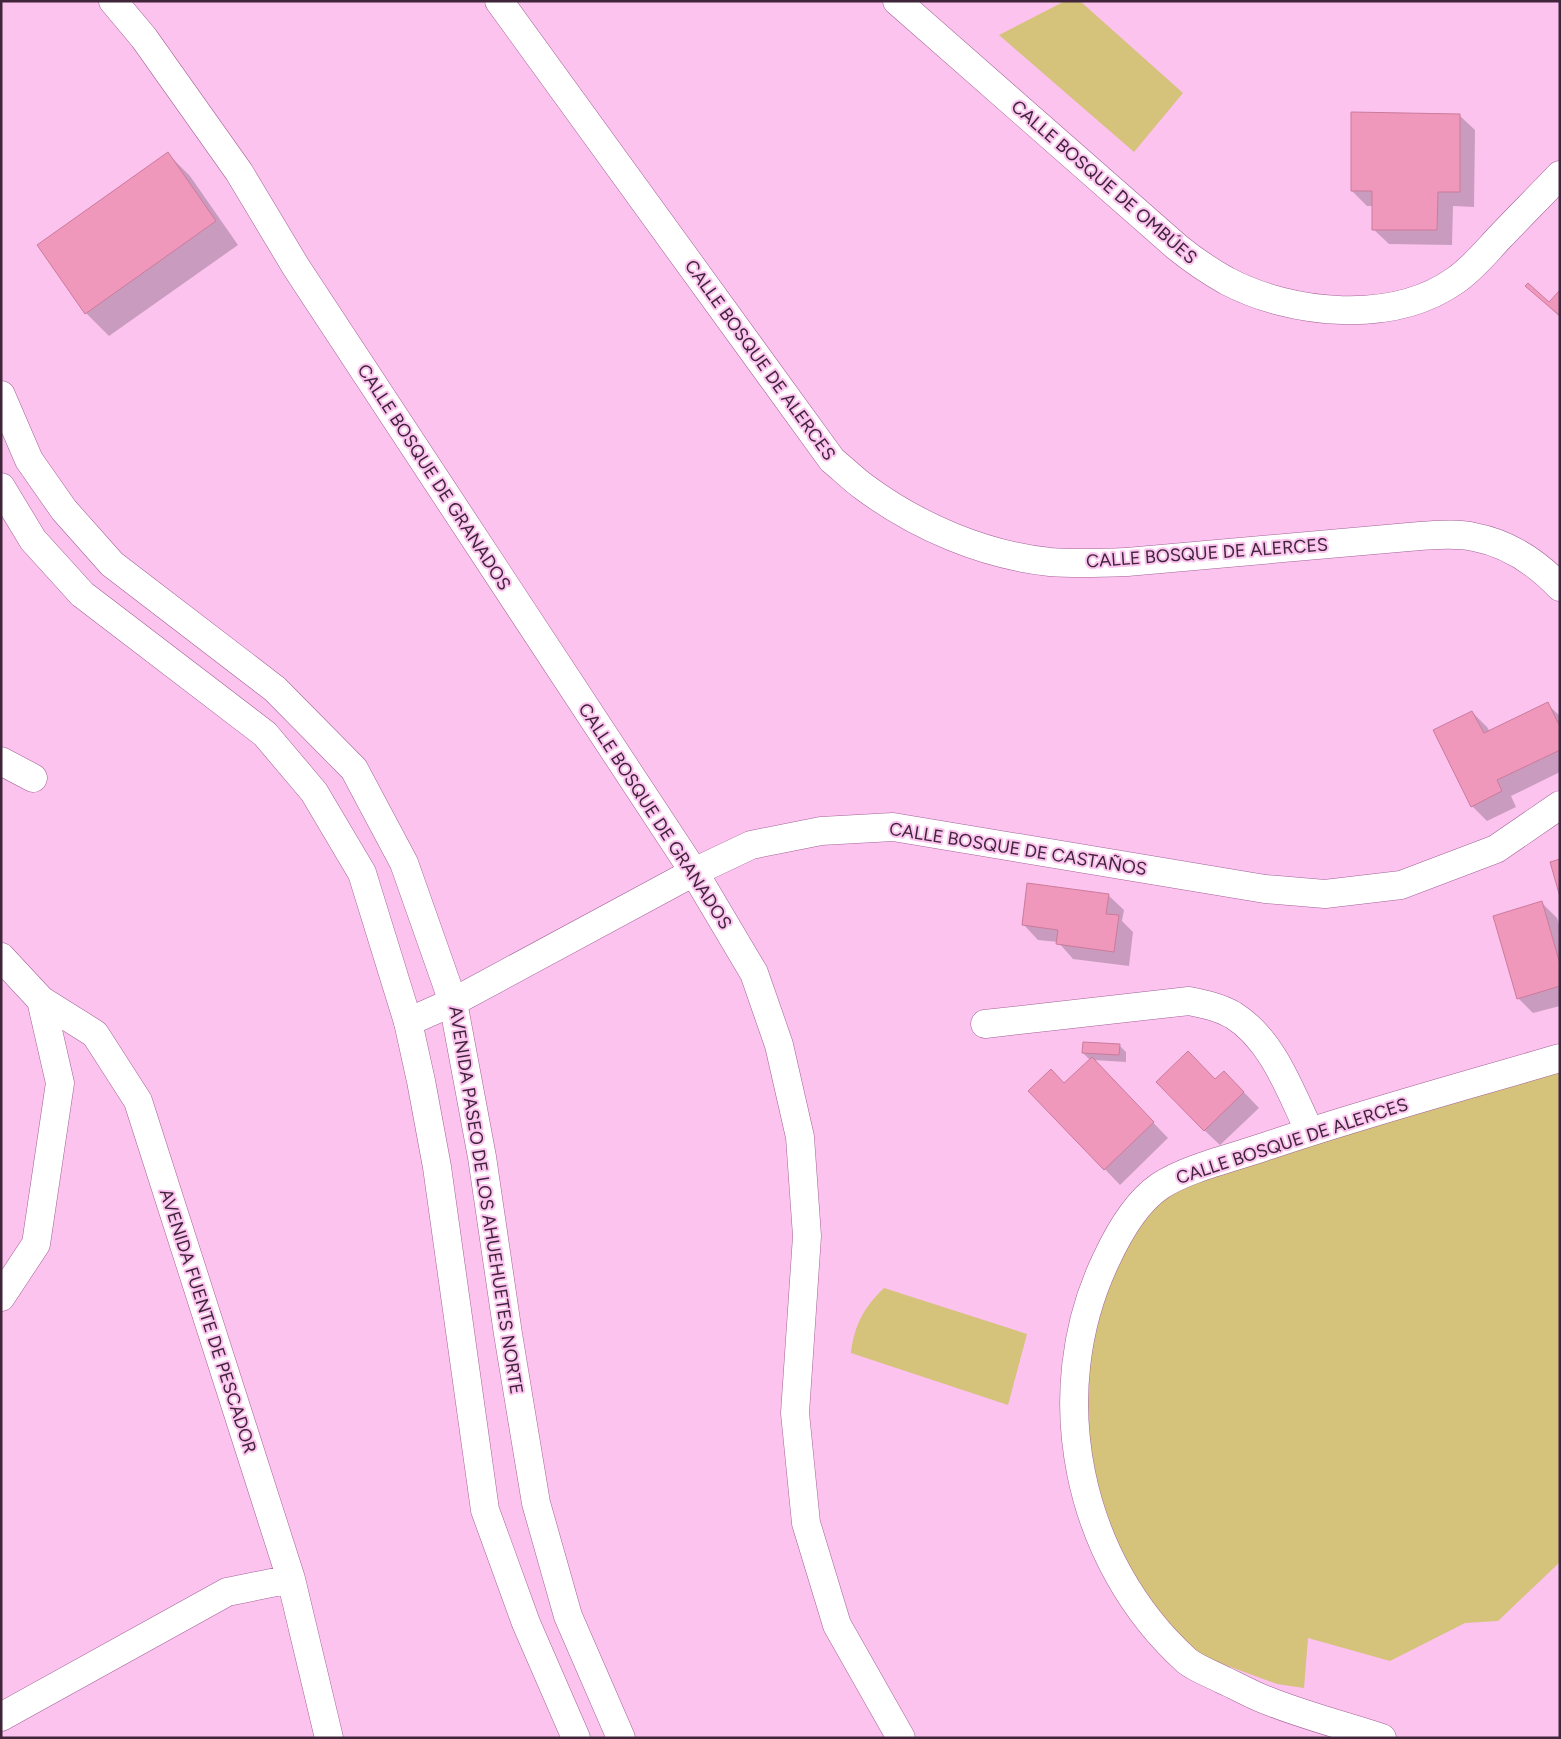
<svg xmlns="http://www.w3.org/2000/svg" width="1561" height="1739" font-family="Figtree,sans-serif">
<rect width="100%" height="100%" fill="#fcc3ef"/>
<!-- green -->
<path fill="#d5c27b" d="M 1065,1 L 1080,1 L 1183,93 L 1134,152 L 999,35 Z
M 1560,1071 L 1560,1562 L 1498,1621 L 1465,1623 L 1390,1661 L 1308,1638 L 1304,1688 L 1277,1684 L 1198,1655 L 1170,1627 L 1125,1562 L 1096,1488 L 1086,1415 L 1091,1347 L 1109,1281 L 1141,1221 L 1166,1197 L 1193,1183 L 1314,1144 Z
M 884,1288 L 1027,1334 L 1008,1405 L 851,1353 C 854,1326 864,1307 884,1288 Z"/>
<!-- shadow -->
<path fill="#0003" d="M 1459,115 L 1475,130 L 1474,207 L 1453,206 L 1452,245 L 1389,244 L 1373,229 L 1373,206 L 1367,206 L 1352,191 Z
M 168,154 L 190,176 L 238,245 L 109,336 L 86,313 Z
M 1527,286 L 1550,304 L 1560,292 L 1560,317 Z
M 1547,704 L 1560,716 L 1560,772 L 1511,796 L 1516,807 L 1487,821 L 1472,806 L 1472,712 L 1487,727 L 1490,732 Z
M 1108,895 L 1124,910 L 1122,921 L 1133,932 L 1129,966 L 1073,959 L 1058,942 L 1038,940 L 1023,924 Z
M 1542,903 L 1557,918 L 1560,928 L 1560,1006 L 1533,1013 L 1518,998 Z
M 1119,1045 L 1126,1052 L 1126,1062 L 1093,1060 L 1168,1138 L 1120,1185 L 1030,1091 L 1065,1084 L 1090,1060 L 1083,1053 Z
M 1215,1081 L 1239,1087 L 1259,1108 L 1220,1145 L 1204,1130 Z"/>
<!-- building -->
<path fill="#ef98bb" stroke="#cb7b9c" d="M 1351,112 L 1460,114 L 1460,192 L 1438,192 L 1437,230 L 1372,230 L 1372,191 L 1351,191 Z
M 168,152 L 216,221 L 85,314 L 37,245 Z
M 1528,283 L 1549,302 L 1560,290 L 1560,316 L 1525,286 Z
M 1548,702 L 1560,727 L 1560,750 L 1497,780 L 1502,791 L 1471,807 L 1433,730 L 1472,711 L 1484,733 Z
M 1560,859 L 1560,897 L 1550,862 Z
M 1027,883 L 1109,894 L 1106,914 L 1119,915 L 1114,952 L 1056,944 L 1058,930 L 1022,925 Z
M 1542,901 L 1560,964 L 1560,986 L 1517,999 L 1493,916 Z
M 1083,1042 L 1120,1044 L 1119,1055 L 1082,1053 Z
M 1188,1051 L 1215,1079 L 1224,1071 L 1244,1092 L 1204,1131 L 1156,1082 Z
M 1092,1057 L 1154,1122 L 1104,1170 L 1028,1091 L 1051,1069 L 1064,1083 Z"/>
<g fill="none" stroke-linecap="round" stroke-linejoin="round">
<!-- minor casing -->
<g stroke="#a26296" stroke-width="29">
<path id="minor" d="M 113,1 L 144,38 L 239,172 L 296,267 L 694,872 L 754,973 L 779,1045 L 800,1137 L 807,1236 L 795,1413 L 806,1523 L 837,1625 L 901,1738
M 499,1 L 832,460 C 843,469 853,479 864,487 C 918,527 984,555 1050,562 C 1076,564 1101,563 1127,562 L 1420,536 C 1438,535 1456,533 1474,537 C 1507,543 1537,563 1560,587
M 897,1 L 1177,247 C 1193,260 1209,271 1227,281 C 1292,315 1393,325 1456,280 C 1473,268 1485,253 1499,238 C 1519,217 1540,196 1560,175
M 1,761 L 33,778
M 1,957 L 41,1000 L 95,1034 L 138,1101 L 291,1579 L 329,1738
M 408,1022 L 453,1002 L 694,872 L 751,845 L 821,831 L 893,827 L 1265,889 L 1325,894 L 1401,885 L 1496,849 L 1560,805
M 985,1024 L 1189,1001 C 1204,1004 1219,1007 1233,1015 C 1273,1040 1290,1091 1310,1132
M 1,1297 L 36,1244 L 60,1083 L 41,1000
M 1,1717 L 227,1592 L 291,1579
M 1382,1738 C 1345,1726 1307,1716 1271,1702 C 1254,1696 1239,1687 1223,1680 C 1212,1674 1197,1669 1187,1661 C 1077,1562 1042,1394 1106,1260 C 1118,1234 1135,1203 1160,1186 C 1187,1168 1232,1158 1264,1147 C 1361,1114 1461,1087 1560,1058"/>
</g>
<!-- tertiary casing -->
<g stroke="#a26296" stroke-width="29">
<path id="tertiary" d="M 1,395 L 29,460 L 64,510 L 112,564 L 275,689 L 354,769 L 404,863 L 453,1002 L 482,1157 L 508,1334 L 536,1503 L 568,1616 L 621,1738
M 1,487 L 33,540 L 82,594 L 265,734 L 314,792 L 362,873 L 408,1022 L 421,1081 L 437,1167 L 485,1510 L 526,1623 L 576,1738"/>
</g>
<!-- minor -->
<use href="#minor" stroke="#fff" stroke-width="28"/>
<!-- tertiary -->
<use href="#tertiary" stroke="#fff" stroke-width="28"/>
</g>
<g text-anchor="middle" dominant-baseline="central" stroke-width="4" stroke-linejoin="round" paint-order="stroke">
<!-- street labels -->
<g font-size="18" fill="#3f243a" stroke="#fcc3ef">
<text transform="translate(1104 182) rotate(41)">CALLE BOSQUE DE OMBÚES</text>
<text transform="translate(760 360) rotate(54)">CALLE BOSQUE DE ALERCES</text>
<text transform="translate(434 477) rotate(57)">CALLE BOSQUE DE GRANADOS</text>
<text transform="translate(1207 553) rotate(-4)">CALLE BOSQUE DE ALERCES</text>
<text transform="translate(655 816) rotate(57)">CALLE BOSQUE DE GRANADOS</text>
<text transform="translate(1018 849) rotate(9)">CALLE BOSQUE DE CASTAÑOS</text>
<text transform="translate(1292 1141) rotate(-18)">CALLE BOSQUE DE ALERCES</text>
<text transform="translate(486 1200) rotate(81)">AVENIDA PASEO DE LOS AHUEHUETES NORTE</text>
<text transform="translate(208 1321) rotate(72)">AVENIDA FUENTE DE PESCADOR</text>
</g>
</g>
<!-- border -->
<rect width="1561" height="1739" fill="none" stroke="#3f243a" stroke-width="5"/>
</svg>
